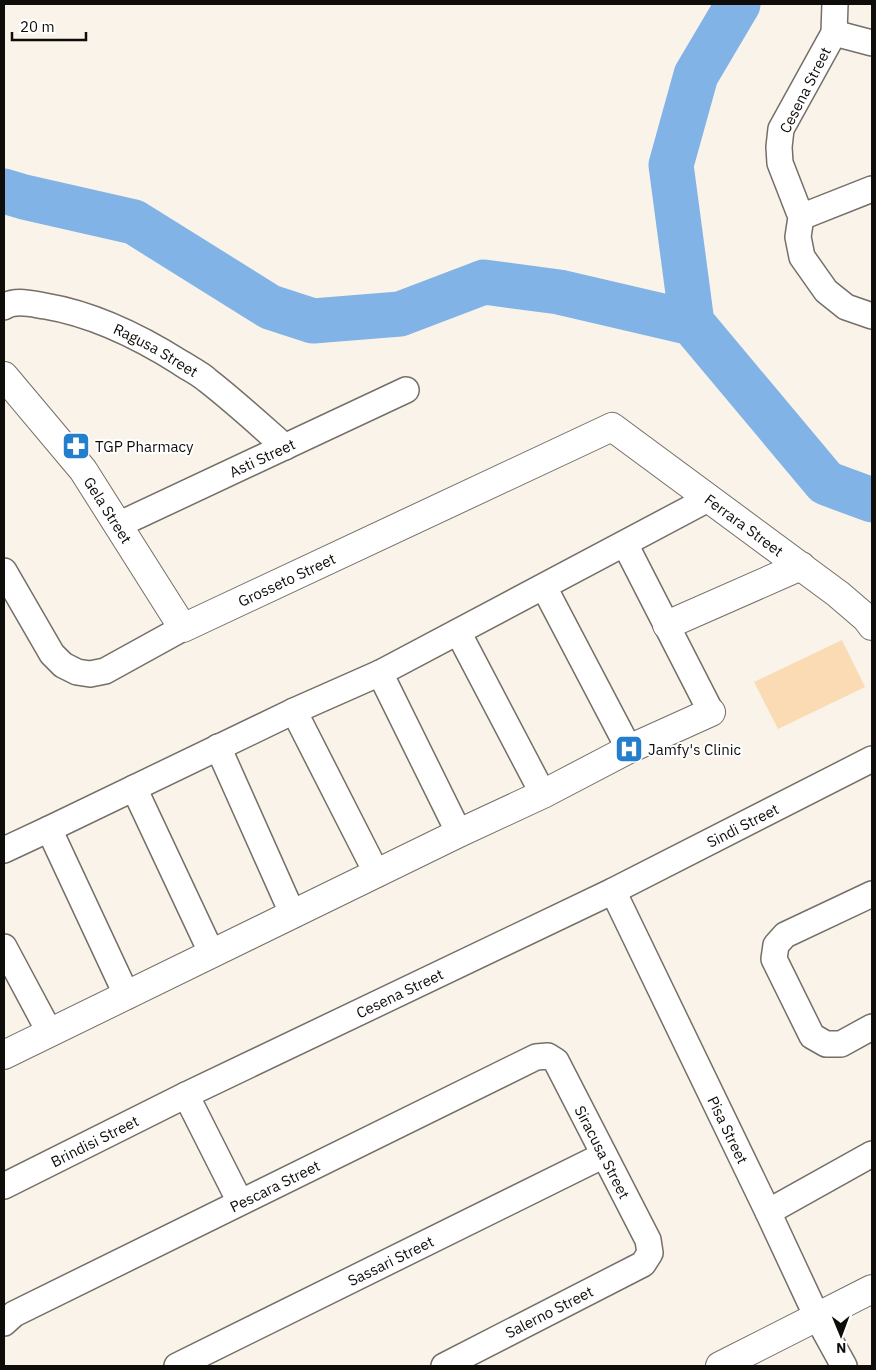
<svg xmlns="http://www.w3.org/2000/svg" width="876" height="1370" font-family="'IBM Plex Sans',sans-serif">
<rect width="100%" height="100%" fill="#f9f3ea"/>
<!-- garden -->
<path fill="#fadbb3" d="M 842,640 L 865,687 L 778,729 L 754,682 Z"/>
<g fill="none" stroke-linecap="round" stroke-linejoin="round">
<!-- river -->
<path stroke="#81b3e6" stroke-width="45" d="M 738,4 L 696,75 L 671,165 L 692,323 L 826,483 L 872,500
M 4,191 L 24,197 L 134,222 L 270,307 L 313,321 L 400,314 L 484,282 L 559,292 L 692,323"/>
<!-- minor casing -->
<g stroke="#756f68" stroke-width="28">
<g id="minor">
<path d="M 835,4 L 834,33 L 781,129 L 779,147 L 780,163 L 801,217 L 798,237 L 802,257 L 826,291 L 846,307 L 872,316"/>
<path d="M 834,33 L 872,43"/>
<path d="M 801,217 L 872,189"/>
<path id="s1" d="M 4,307 C 15,299 32,304 45,306 C 93,314 140,337 181,363 C 190,369 199,373 207,380 C 234,401 259,424 285,447"/>
<path id="s2" d="M 118,525 L 406,390"/>
<path d="M 625,544 L 711,712"/>
<path d="M 4,571 L 52,654 L 63,665 L 77,672 L 90,674 L 105,671 L 183,628"/>
<path d="M 544,587 L 629,749"/>
<path d="M 458,632 L 543,794"/>
<path d="M 380,673 L 459,833"/>
<path d="M 294,711 L 377,874"/>
<path d="M 218,747 L 293,915"/>
<path d="M 134,788 L 212,954"/>
<path d="M 49,829 L 127,996"/>
<path d="M 4,850 L 49,829 L 294,711 L 380,673 L 708,499"/>
<path id="s3" d="M 613,891 L 768,1212 L 817,1317 L 844,1366"/>
<path d="M 872,894 L 785,935 L 776,945 L 774,959 L 812,1036 L 826,1044 L 841,1044 L 872,1027"/>
<path d="M 4,947 L 50,1033"/>
<path d="M 186,1095 L 240,1202"/>
<path id="s4" d="M 4,1186 L 186,1095 L 613,891 L 872,759"/>
<path d="M 768,1212 L 872,1154"/>
<path id="s5" d="M 4,1323 L 14,1314 L 536,1057 L 548,1056 L 556,1061 L 648,1240 L 650,1253 L 643,1264 L 444,1366"/>
<path id="s6" d="M 177,1366 L 604,1155"/>
</g>
</g>
<!-- tertiary casing -->
<g stroke="#756f68" stroke-width="30">
<g id="tertiary">
<path id="s7" d="M 4,376 L 83,470 L 183,628 L 612,427 L 838,594 L 866,618 L 872,626"/>
<path d="M 667,625 L 801,566"/>
<path d="M 4,1055 L 459,833 L 543,794 L 629,749 L 711,712"/>
<path d="M 720,1366 L 872,1289"/>
</g>
</g>
<!-- minor -->
<use href="#minor" stroke="#fff" stroke-width="25"/>
<!-- tertiary -->
<use href="#tertiary" stroke="#fff" stroke-width="28"/>
</g>
<!-- icons -->
<defs>
<g id="pharmacy-square" transform="scale(1.4375)"><rect x="-9" y="-9" width="18" height="18" rx="4" fill="#237ecb" stroke="#fff"/><path d="M-2-6h4v4h4v4h-4v4h-4v-4h-4v-4h4Z" fill="#fff"/></g>
<g id="hospital-square" transform="scale(1.4375)"><rect x="-9" y="-9" width="18" height="18" rx="4" fill="#237ecb" stroke="#fff"/><path d="M-5-5h3v3.5h4V-5h3V5h-3V1.5h-4V5h-3Z" fill="#fff"/></g>
</defs>
<g fill-rule="evenodd">
<use href="#pharmacy-square" x="76" y="446"/>
<use href="#hospital-square" x="629" y="749"/>
</g>
<g text-anchor="middle" dominant-baseline="central" stroke-width="4" stroke-linejoin="round" paint-order="stroke">
<!-- street labels -->
<g font-size="15" fill="#0f0d0a" stroke="#fff">
<text transform="translate(805 90) rotate(-63)">Cesena Street</text>
<text stroke="none"><textPath href="#s1" startOffset="162">Ragusa Street</textPath></text>
<text stroke="none"><textPath href="#s2" startOffset="159">Asti Street</textPath></text>
<text stroke="none"><textPath href="#s7" startOffset="170">Gela Street</textPath></text>
<text stroke="none"><textPath href="#s7" startOffset="948">Ferrara Street</textPath></text>
<text stroke="none"><textPath href="#s7" startOffset="424">Grosseto Street</textPath></text>
<text stroke="none"><textPath href="#s4" startOffset="822">Sindi Street</textPath></text>
<text stroke="none"><textPath href="#s4" startOffset="440">Cesena Street</textPath></text>
<text stroke="none"><textPath href="#s3" startOffset="265">Pisa Street</textPath></text>
<text stroke="none"><textPath href="#s4" startOffset="101">Brindisi Street</textPath></text>
<text stroke="none"><textPath href="#s5" startOffset="719">Siracusa Street</textPath></text>
<text stroke="none"><textPath href="#s5" startOffset="304">Pescara Street</textPath></text>
<text stroke="none"><textPath href="#s6" startOffset="238">Sassari Street</textPath></text>
<text transform="translate(549 1312) rotate(-27)">Salerno Street</text>
</g>
<!-- poi labels -->
<g font-size="15" fill="#0f0d0a" stroke="#fff" text-anchor="start">
<text x="95" y="446">TGP Pharmacy</text>
<text x="648" y="749">Jamfy's Clinic</text>
</g>
</g>
<!-- border -->
<rect width="876" height="1370" fill="none" stroke="#0f0d0a" stroke-width="10"/>
<!-- north arrow -->
<g transform="translate(841 1335) rotate(179)" stroke="#ffffff" stroke-width="4" paint-order="stroke">
<path d="M0-4L9 19L0 12L-9 19Z" fill="#0f0d0a"/>
<text y="-8" font-size="14" font-weight="bold" text-anchor="middle" fill="#0f0d0a">N</text>
</g>
<!-- scale -->
<path d="M12 32v8h74v-8" fill="none" stroke="#0f0d0a" stroke-width="2.5"/>
<text x="20" y="32" font-size="15" fill="#0f0d0a" stroke="#ffffff" stroke-width="4" paint-order="stroke">20 m</text>
</svg>
